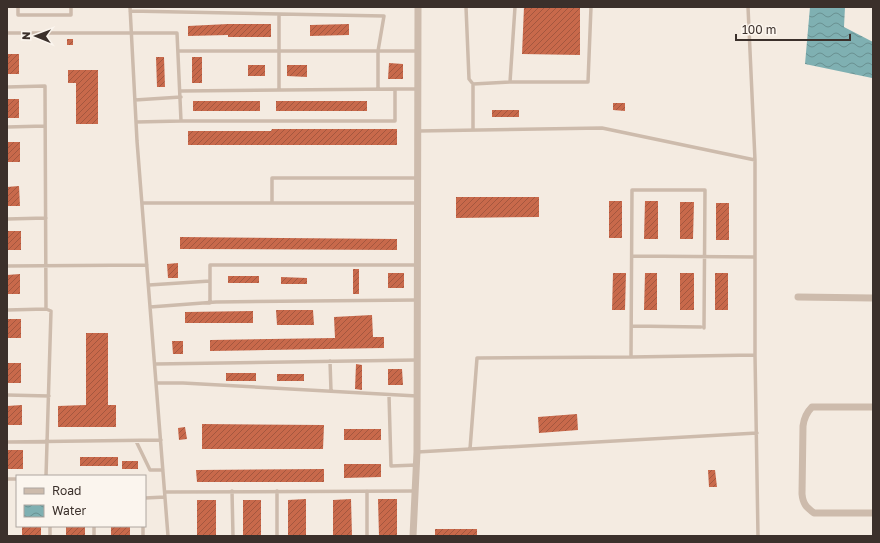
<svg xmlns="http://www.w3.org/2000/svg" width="880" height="543" font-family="'Golos Text',sans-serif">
<defs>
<pattern id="water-waves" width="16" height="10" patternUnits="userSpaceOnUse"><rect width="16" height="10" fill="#7fb0b2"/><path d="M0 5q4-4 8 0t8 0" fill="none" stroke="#699091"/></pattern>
<pattern id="building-hatch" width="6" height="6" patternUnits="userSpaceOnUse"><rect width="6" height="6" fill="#c8694b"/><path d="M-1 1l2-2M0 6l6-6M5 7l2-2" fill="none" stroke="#a4573f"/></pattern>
</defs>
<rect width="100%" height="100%" fill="#f4ebe1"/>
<!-- water -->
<path fill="url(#water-waves)" d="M 810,7 L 845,7 L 844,27 L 873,42 L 872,78 L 805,64 Z"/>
<!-- building -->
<path fill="url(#building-hatch)" d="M 524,7 L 580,7 L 580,55 L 522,54 Z
M 228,24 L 271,24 L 271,37 L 228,37 L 228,35 L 188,36 L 188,26 Z
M 349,24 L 349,35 L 310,36 L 310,25 Z
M 67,39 L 73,39 L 73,45 L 67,45 Z
M 7,54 L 19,54 L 19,74 L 7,74 Z
M 156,57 L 164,57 L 165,87 L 157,87 Z
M 192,57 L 202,57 L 202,83 L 192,83 Z
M 389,63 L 403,64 L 403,79 L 388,79 Z
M 248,65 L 265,65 L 265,76 L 248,76 Z
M 287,65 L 307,65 L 307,77 L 287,76 Z
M 68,70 L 98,70 L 98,124 L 76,124 L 76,83 L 68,83 Z
M 7,99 L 19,99 L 19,118 L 7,118 Z
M 193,101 L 260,101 L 260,111 L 193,111 Z
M 276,101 L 367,101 L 367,111 L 276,111 Z
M 613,103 L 625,103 L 625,111 L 613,110 Z
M 492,110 L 519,110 L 519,117 L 492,117 Z
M 272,129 L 397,129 L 397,145 L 188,145 L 188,131 L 271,131 Z
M 7,142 L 20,142 L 20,162 L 7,162 Z
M 19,186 L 20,206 L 7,206 L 7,187 Z
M 456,197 L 539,197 L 539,217 L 456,218 Z
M 609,201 L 622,201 L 622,238 L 609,238 Z
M 645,201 L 658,201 L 658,239 L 644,239 Z
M 680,202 L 694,202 L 693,239 L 680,239 Z
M 716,203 L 729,203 L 729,240 L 716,240 Z
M 7,231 L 21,231 L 21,250 L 7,250 Z
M 180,237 L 397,239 L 397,250 L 180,249 Z
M 178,263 L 178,278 L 168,278 L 167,264 Z
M 353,269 L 359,269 L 359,294 L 353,294 Z
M 388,273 L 404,273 L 404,288 L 388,288 Z
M 613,273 L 626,273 L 625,310 L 612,310 Z
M 645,273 L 657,273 L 657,310 L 644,310 Z
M 680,273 L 694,273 L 694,310 L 680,310 Z
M 715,273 L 728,273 L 728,310 L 715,310 Z
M 20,274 L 20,294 L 7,294 L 7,275 Z
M 228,276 L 259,276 L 259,283 L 228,283 Z
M 281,277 L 307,278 L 307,284 L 281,284 Z
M 276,310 L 313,310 L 314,325 L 277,325 Z
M 253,311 L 253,323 L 185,323 L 185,312 Z
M 372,315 L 373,337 L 384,337 L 384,348 L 210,351 L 210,340 L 335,338 L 334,317 Z
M 7,319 L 21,319 L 21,338 L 7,338 Z
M 86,333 L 108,333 L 108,405 L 116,405 L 116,427 L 58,427 L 58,406 L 86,405 Z
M 172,341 L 183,341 L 183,354 L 173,354 Z
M 7,363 L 21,363 L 21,383 L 7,383 Z
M 356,364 L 362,365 L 362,390 L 355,389 Z
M 388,369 L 402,369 L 403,385 L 388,385 Z
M 226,373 L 256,373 L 256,381 L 226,381 Z
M 277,374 L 304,374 L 304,381 L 277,381 Z
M 22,405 L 22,425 L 7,425 L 7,406 Z
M 577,414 L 578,430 L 539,433 L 538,417 Z
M 202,424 L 324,425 L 323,449 L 202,449 Z
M 185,427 L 187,439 L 179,440 L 178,428 Z
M 344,429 L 381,429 L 381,440 L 344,440 Z
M 7,450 L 23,450 L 23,469 L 7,469 Z
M 80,457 L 118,457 L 118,466 L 80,466 Z
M 122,461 L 138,461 L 138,469 L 122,469 Z
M 344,464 L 381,464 L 381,477 L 344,478 Z
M 324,469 L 324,482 L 197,482 L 196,470 Z
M 708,470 L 715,470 L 717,487 L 709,487 Z
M 306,499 L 306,536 L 288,536 L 288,500 Z
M 351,499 L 352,536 L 333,536 L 333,500 Z
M 378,499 L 397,499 L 397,536 L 379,536 Z
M 197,500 L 216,500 L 216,536 L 197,536 Z
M 243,500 L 261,500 L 261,536 L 243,536 Z
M 22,526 L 41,526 L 41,536 L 22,536 Z
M 66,526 L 85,526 L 85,536 L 66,536 Z
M 111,526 L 130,526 L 130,536 L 111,536 Z
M 435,529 L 477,529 L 477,536 L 435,536 Z"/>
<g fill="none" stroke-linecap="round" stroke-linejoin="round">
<!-- service -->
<path stroke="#cdbbac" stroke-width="3.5" d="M 18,7 L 18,15 L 71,15 L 71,7
M 130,7 L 137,141 L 168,536
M 466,7 L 469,79 L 473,84 L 473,130
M 748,7 L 755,160 L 755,355 L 758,536
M 130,11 L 384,16 L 378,51 L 378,89
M 279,14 L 279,90
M 7,33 L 177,33 L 181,121
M 179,51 L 418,51
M 510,82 L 515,7
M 473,84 L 510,82 L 588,82 L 591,7
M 7,87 L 45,86 L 46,309 L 51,311 L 46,476
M 181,91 L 395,89
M 135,100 L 181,97
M 136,122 L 181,121 L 395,121 L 395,89 L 417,89
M 7,127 L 45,126
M 418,131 L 602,128 L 755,160
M 142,203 L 418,203
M 272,203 L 272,178 L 418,178
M 7,219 L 46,218
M 632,256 L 755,257
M 7,266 L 147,265
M 210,281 L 210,303
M 149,285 L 210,281 L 210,265 L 418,265
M 150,307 L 216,302 L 417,300
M 7,310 L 46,309
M 632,326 L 701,327
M 631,357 L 632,190 L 705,190 L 704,328
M 330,361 L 331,391
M 155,364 L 417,360
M 156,383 L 183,383 L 417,396
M 7,395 L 49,396
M 389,395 L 391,466 L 417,465
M 136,441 L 150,470 L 163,470
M 7,442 L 161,440
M 470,449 L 477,358 L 631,357 L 755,355
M 417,452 L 757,433
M 7,479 L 17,479
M 232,491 L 233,536
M 277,491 L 277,536
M 165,492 L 415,491
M 145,498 L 165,497
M 50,526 L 50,536
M 94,526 L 94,536
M 143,526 L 143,536
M 367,536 L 367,491"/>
<!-- minor -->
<path stroke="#cdbbac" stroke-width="7" d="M 798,297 L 873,298
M 873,407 L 812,407 C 806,413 804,418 803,426 L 802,494 C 803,504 806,507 814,513 L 873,513
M 413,536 L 417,452 L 418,7"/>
</g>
<!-- border -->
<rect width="880" height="543" fill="none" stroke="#3b302b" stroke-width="16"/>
<!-- legend -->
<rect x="16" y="475" width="130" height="52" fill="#fbf5ee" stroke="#aea6a0"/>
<rect x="24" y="488" width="20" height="6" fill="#cdbbac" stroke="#aea6a0"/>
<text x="52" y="495" font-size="12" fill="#3b302b">Road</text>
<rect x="24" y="505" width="20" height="12" fill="url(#water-waves)" stroke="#aea6a0"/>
<text x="52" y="515" font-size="12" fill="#3b302b">Water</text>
<!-- north arrow -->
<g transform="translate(36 36) rotate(271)" stroke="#fbf5ee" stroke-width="3" paint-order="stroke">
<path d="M0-3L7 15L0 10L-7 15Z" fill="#3b302b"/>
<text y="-6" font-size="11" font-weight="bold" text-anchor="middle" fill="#3b302b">N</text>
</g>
<!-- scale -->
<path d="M736 34v6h114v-6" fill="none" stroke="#3b302b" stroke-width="2"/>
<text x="742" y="34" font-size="12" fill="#3b302b" stroke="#fbf5ee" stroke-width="3" paint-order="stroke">100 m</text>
</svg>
